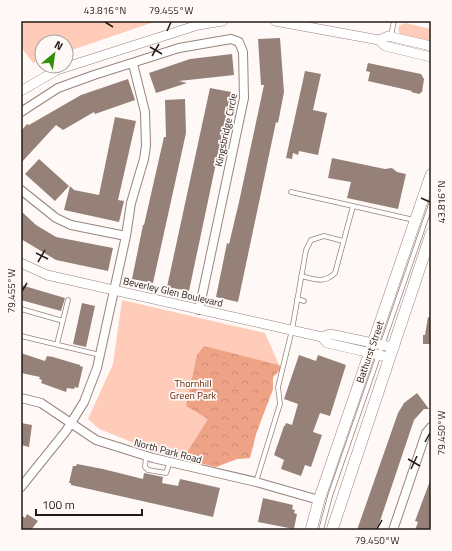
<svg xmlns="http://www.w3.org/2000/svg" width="452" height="551" font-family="'Titillium Web',sans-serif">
<defs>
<pattern id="forest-crowns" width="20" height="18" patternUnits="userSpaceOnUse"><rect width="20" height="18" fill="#eea387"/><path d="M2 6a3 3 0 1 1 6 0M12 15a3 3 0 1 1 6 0" fill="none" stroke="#cc8c74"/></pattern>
</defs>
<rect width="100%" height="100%" fill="#fef9f7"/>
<!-- green -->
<path fill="#ffccb9" d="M 21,21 L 157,21 L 66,52 L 66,42 L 42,42 L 42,60 L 33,63 L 21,47 Z
M 405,23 L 431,29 L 431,41 L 400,34 L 398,29 L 400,25 Z
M 122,300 L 265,333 L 281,369 L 273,377 L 273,389 L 256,434 L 250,458 L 237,459 L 216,467 L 159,453 L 99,429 L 88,419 L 113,364 Z"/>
<!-- forest -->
<path fill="url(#forest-crowns)" d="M 204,346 L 279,365 L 281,369 L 273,377 L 273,389 L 256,434 L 250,458 L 237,459 L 216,467 L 183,459 L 208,419 L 186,406 L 197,355 Z"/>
<!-- building -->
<path fill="#968179" d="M 280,38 L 284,92 L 278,123 L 276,122 L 238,302 L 216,297 L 227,243 L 229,244 L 239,202 L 264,85 L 261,85 L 258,39 Z
M 232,54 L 234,75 L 179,81 L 187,83 L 156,93 L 149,73 L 190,59 Z
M 368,63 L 421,74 L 424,79 L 422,92 L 419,94 L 411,92 L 412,91 L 368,81 L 370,72 L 366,71 Z
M 305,71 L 321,74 L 313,110 L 327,113 L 318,155 L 299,151 L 298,155 L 293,153 L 292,159 L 286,158 Z
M 128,79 L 135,100 L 95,114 L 94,112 L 63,130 L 56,125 L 21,163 L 21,131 L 27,124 L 29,125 L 81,95 Z
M 210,88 L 231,92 L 189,291 L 167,287 Z
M 185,99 L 186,133 L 153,283 L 132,279 L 143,225 L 144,225 L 164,137 L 166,137 L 165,100 Z
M 115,117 L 136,121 L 118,200 L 124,201 L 119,222 L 64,210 L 70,186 L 74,190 L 99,195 Z
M 332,158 L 385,169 L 392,168 L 397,172 L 406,174 L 398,209 L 347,198 L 351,182 L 328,178 Z
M 39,159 L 69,186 L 55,201 L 25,174 Z
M 21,211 L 36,225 L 56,237 L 113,248 L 108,271 L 56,260 L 21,239 Z
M 21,285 L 65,298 L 61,311 L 21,300 Z
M 82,303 L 95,306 L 86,347 L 73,344 Z
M 428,317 L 431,318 L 431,344 L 423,344 L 423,335 L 425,335 Z
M 21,353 L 45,361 L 47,356 L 53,357 L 80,365 L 80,366 L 83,367 L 78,388 L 75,387 L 74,389 L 67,388 L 66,392 L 41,383 L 42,380 L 39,379 L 40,377 L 21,373 Z
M 299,355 L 316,361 L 318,355 L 346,365 L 330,416 L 320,413 L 313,432 L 322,435 L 311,467 L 305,465 L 301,476 L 281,469 L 284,460 L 274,455 L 284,426 L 285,426 L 286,423 L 292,425 L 298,404 L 284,399 Z
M 417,393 L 429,409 L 424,409 L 414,420 L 377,530 L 357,530 L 398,413 L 404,403 Z
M 21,423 L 32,425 L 29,447 L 21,445 Z
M 77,464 L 103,469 L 143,479 L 144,473 L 163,477 L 162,483 L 178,486 L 180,479 L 220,488 L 213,517 L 71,485 L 71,483 L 69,483 L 72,470 L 73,466 L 76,466 Z
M 430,481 L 431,530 L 415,530 L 418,522 L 415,521 Z
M 263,498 L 293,505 L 292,509 L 295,510 L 294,513 L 297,514 L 294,529 L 258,522 Z
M 27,514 L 38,521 L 31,530 L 21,530 L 21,515 L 25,518 Z"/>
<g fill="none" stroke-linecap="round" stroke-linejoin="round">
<!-- service casing -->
<g stroke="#99847c" stroke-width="5.5">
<path id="service" d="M 391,36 L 394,21
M 291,192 L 353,206
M 301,276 C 315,279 324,284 335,273 L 353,206 L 414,220
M 297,299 L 304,301
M 21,309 L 63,321
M 21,336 L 100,355
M 57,344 L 68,300
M 146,456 L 145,467 L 148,470 L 166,473 L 170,462
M 256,482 L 280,404 L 278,387 L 292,330 L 306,250 L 311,240 L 324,236 L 343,241
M 321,530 L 330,496 L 431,204"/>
</g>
<!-- minor casing -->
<g stroke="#99847c" stroke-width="10">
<path id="minor" d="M 21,112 L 58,88 L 94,75 L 179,48 L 231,39 L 239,42 L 243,52 L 244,98 L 199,310
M 21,190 L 56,218 L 71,225 L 126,236
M 21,398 L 41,403 L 96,440 L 153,458 L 256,482 L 319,500
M 21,487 L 66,431 L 84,402 L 97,368 L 126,236 L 131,203 L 144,159 L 146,146 L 145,112 L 133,64
M 393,530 L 426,433 L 431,427"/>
</g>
<!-- tertiary casing -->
<g stroke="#99847c" stroke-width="10">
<path id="tertiary" d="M 275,21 L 379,40 L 388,36 L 431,46
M 379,40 L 385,46 L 431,57
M 21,91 L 57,70 L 198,25 L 223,21
M 21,263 L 47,275 L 322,337 L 330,334 L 392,347
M 322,337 L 327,343 L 388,357"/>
</g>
<!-- secondary casing -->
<g stroke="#99847c" stroke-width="12">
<path id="secondary" d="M 311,530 L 319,500 L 431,175
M 332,530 L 431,234"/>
</g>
<!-- service -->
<use href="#service" stroke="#fff" stroke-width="4"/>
<!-- minor -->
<use href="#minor" stroke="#fff" stroke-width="8"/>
<!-- tertiary -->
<use href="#tertiary" stroke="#fff" stroke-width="9"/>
<!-- secondary -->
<use href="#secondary" stroke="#fff" stroke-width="11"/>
</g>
<!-- ticks -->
<path fill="none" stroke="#231a17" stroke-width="1.5" d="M 105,22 L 113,27M 167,31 L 171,22M 150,47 L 162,54M 152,56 L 159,44M 421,198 L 430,202M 36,253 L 48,259M 38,262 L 45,250M 22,291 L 27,283M 425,442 L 430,433M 408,459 L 420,466M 411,469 L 417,456M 377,529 L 382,520"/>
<g text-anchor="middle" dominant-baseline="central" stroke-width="3.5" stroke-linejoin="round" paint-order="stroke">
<!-- street labels -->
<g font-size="10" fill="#231a17" stroke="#fef9f7">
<text transform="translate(226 130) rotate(-78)">Kingsbridge Circle</text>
<text transform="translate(173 292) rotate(13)">Beverley Glen Boulevard</text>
<text transform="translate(370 352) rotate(-71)">Bathurst Street</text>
<text transform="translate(168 451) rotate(15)">North Park Road</text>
</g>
<!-- park labels -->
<g font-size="10" fill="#662406" stroke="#fef9f7">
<text x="193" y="383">Thornhill<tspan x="193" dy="12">Green Park</tspan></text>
</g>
</g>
<!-- border -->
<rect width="452" height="551" fill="none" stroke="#fef9f7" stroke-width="44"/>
<!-- north arrow -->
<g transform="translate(54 54) rotate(29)"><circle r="19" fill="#fef9f7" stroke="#a6a09d"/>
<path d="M0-3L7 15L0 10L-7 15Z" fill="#319006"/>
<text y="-6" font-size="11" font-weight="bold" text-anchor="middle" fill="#231a17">N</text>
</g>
<!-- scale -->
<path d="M36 509v6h106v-6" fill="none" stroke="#231a17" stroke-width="2"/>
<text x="42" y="509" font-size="12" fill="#231a17" stroke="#fef9f7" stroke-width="3" paint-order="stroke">100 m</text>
<rect x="22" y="22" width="408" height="507" fill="none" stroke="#231a17" stroke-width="1.5"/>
<g font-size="10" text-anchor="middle" fill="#231a17">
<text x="105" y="14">43.816°N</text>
<text x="171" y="14">79.455°W</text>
<text transform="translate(441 202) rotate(-90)" y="4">43.816°N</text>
<text transform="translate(11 291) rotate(-90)" y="4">79.455°W</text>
<text transform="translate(441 433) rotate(-90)" y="4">79.450°W</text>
<text x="377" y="544">79.450°W</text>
</g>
</svg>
